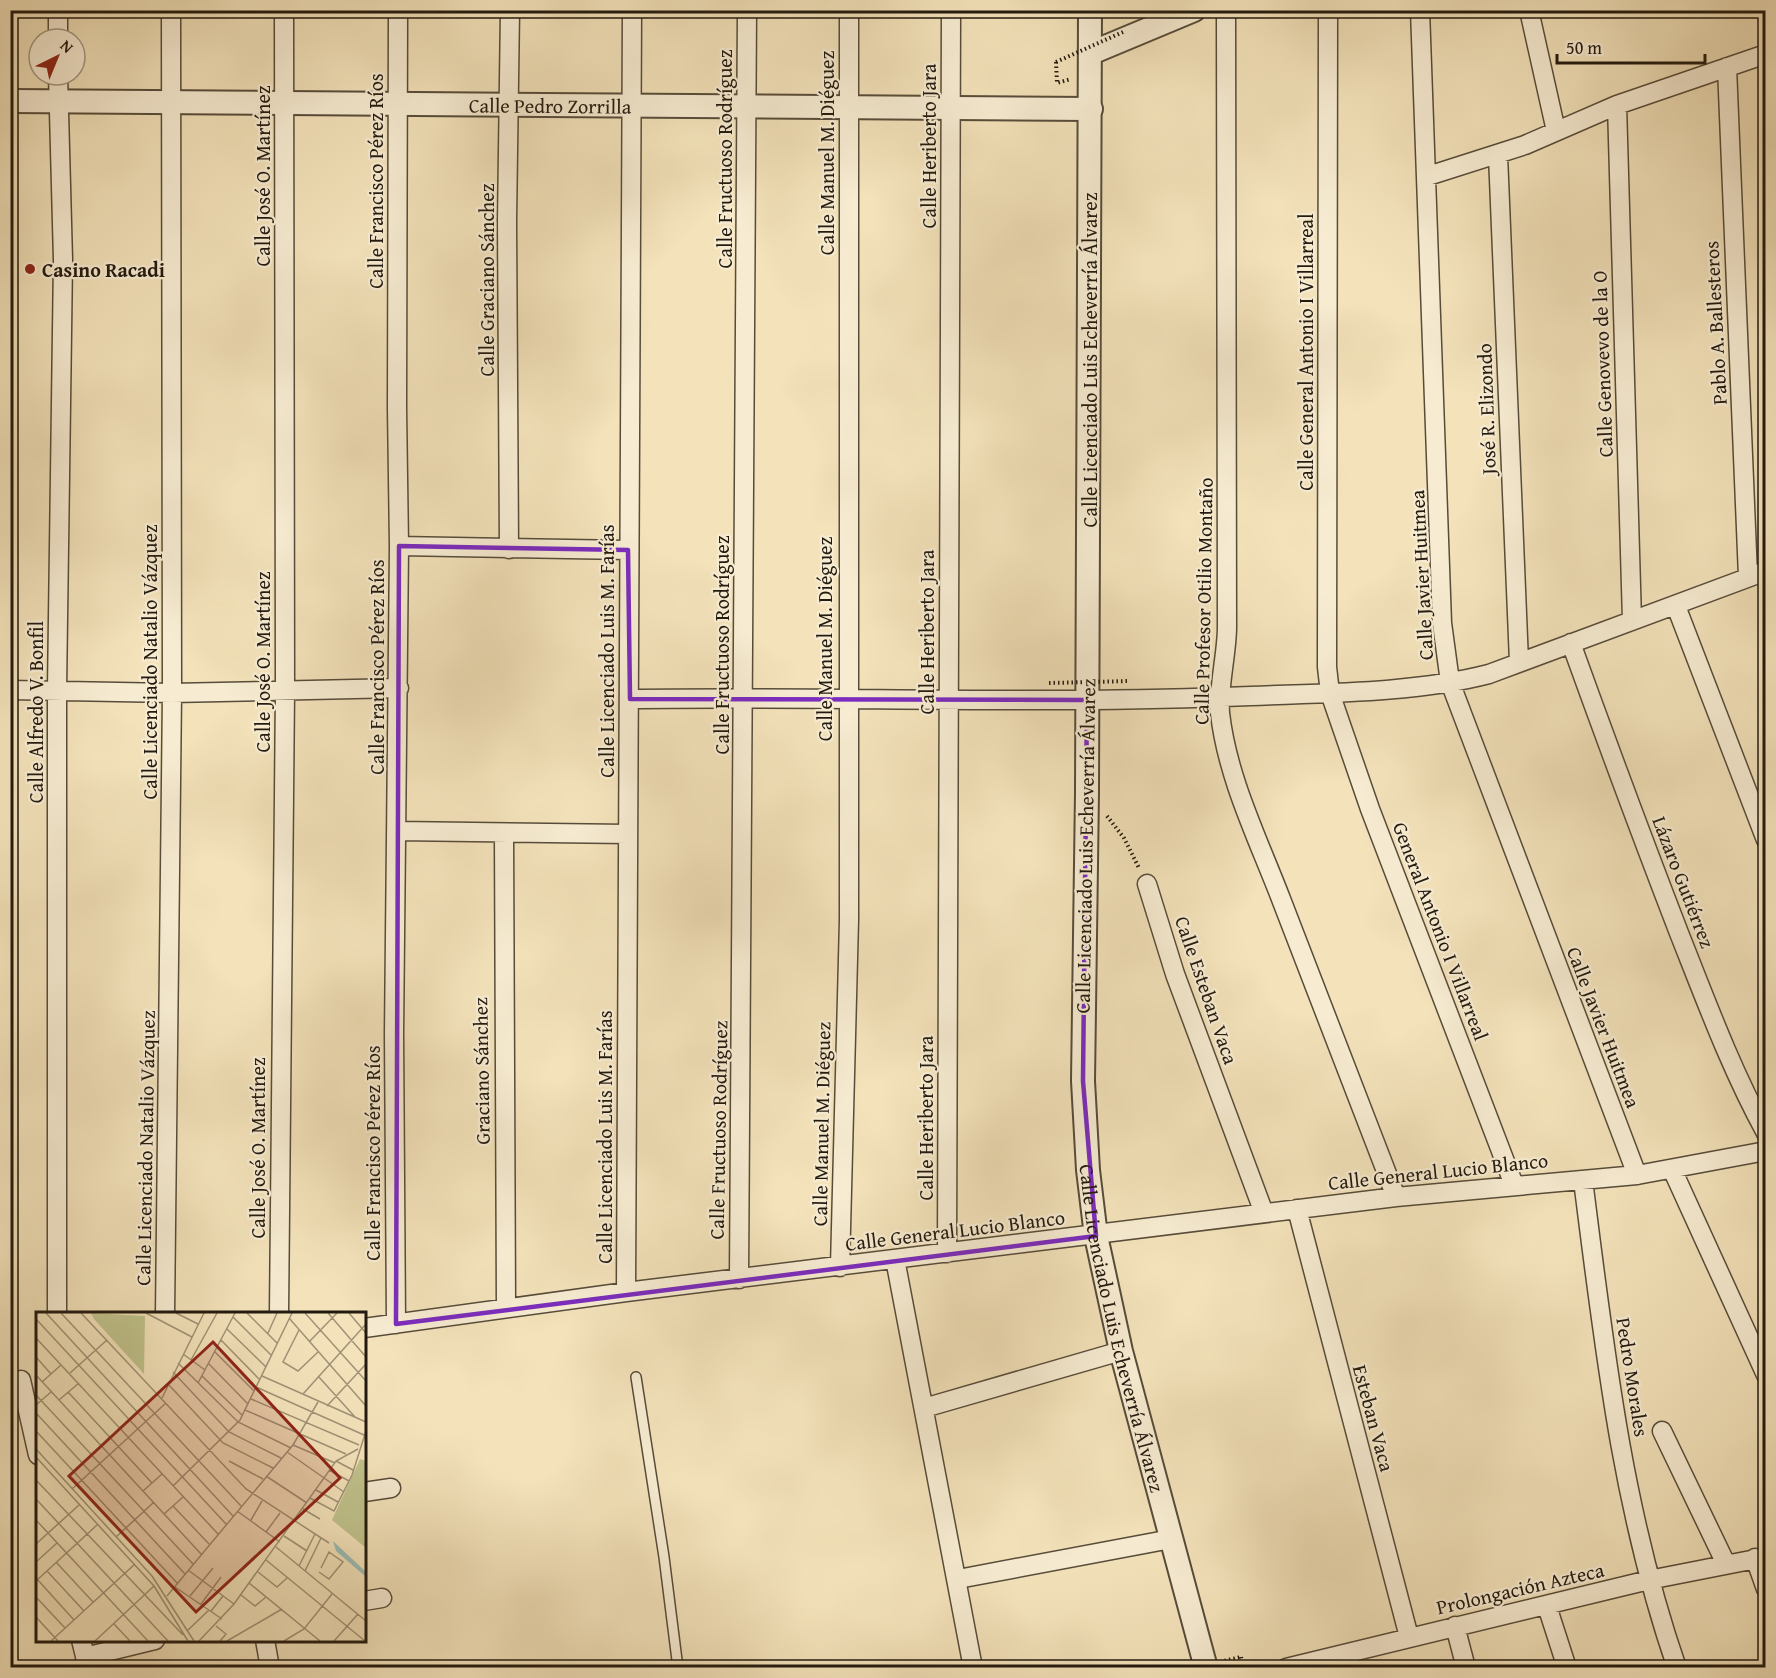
<svg xmlns="http://www.w3.org/2000/svg" width="1776" height="1678" font-family="'Gentium Book Plus',serif">
<rect width="100%" height="100%" fill="#f3e2ba"/>
<filter id="stains"><feTurbulence type="fractalNoise" baseFrequency=".00333" numOctaves="4"/><feColorMatrix values="0 0 0 0 .2 0 0 0 0 .09 0 0 0 0 .02 0 0 0 .5 -.17"/></filter>
<radialGradient id="worn" r=".72"><stop offset=".6" stop-color="#630" stop-opacity="0"/><stop offset="1" stop-color="#630" stop-opacity=".3"/></radialGradient>
<g fill="none" stroke-linecap="round" stroke-linejoin="round">
<!-- service casing -->
<g stroke="#574c3a" stroke-width="12">
<path id="service" d="M 636,1377 L 664,1557 L 678,1668"/>
</g>
<!-- minor casing -->
<g stroke="#574c3a" stroke-width="21">
<path id="minor" d="M 1226,10 L 1227,627 C 1227,653 1218,688 1220,713 C 1227,777 1258,839 1281,899 C 1319,998 1357,1097 1396,1197
M 1328,10 L 1327,667 L 1330,693 L 1370,809 L 1514,1185
M 1420,10 L 1442,623 L 1450,682 L 1637,1175
M 1529,10 L 1556,131
M 58,39 L 58,10
M 1727,67 L 1748,577
M 1617,105 L 1632,621
M 1498,155 L 1519,662
M 1428,176 L 1525,145 L 1617,105 L 1766,54
M 399,546 L 628,550
M 509,549 L 507,221 L 510,10
M 1676,606 L 1766,840
M 1571,643 C 1606,740 1642,837 1679,933 C 1706,1001 1731,1069 1766,1133
M 10,690 L 172,693 L 399,688
M 630,699 C 837,696 1044,705 1251,696 C 1327,693 1416,693 1489,674 L 1766,571
M 397,831 L 628,834
M 504,834 L 506,1308
M 1147,884 L 1175,974 L 1264,1213
M 1672,1169 L 1766,1375
M 1583,1180 C 1604,1345 1622,1510 1677,1668
M 1297,1209 L 1409,1637
M 947,1253 L 951,10
M 895,1259 L 973,1668
M 840,1267 L 849,920 L 849,10
M 739,1279 L 747,10
M 626,1292 L 632,10
M 57,1314 L 57,690 L 63,260 L 58,75
M 165,1314 L 172,693 L 171,10
M 279,1314 L 285,691 L 284,10
M 396,1324 L 394,1034 L 399,546 L 397,408 L 398,10
M 364,1328 L 626,1292 L 1396,1197 L 1637,1175 L 1766,1151
M 21,1380 L 38,1455
M 924,1408 L 1121,1351
M 1662,1431 L 1726,1564
M 364,1492 L 391,1488
M 1755,1558 L 1766,1589
M 958,1579 L 1171,1539
M 364,1601 L 382,1598
M 1547,1606 L 1567,1668
M 1455,1626 L 1466,1668
M 81,1640 L 88,1668
M 265,1640 L 270,1668
M 85,1657 L 155,1640
M 1286,1668 L 1649,1580 L 1766,1557"/>
</g>
<!-- tertiary casing -->
<g stroke="#574c3a" stroke-width="26">
<g id="tertiary">
<path id="s1" d="M 1090,10 L 1087,792 L 1083,1081 L 1088,1170 L 1096,1236 L 1121,1351 L 1206,1668"/>
<path d="M 1091,53 L 1194,10"/>
<path id="s2" d="M 10,101 L 1091,109"/>
</g>
</g>
<!-- path -->
<path stroke="#231a0f" stroke-width="4" stroke-dasharray="1.5 3" stroke-linecap="butt" d="M 1056,62 L 1057,83 L 1071,79
M 1107,816 L 1124,838 L 1139,868
M 1241,1657 L 1243,1668"/>
<!-- service -->
<use href="#service" stroke="#f7ecd2" stroke-width="9"/>
<!-- minor -->
<use href="#minor" stroke="#f7ecd2" stroke-width="18"/>
<!-- tertiary -->
<use href="#tertiary" stroke="#f7ecd2" stroke-width="22"/>
<!-- path-bridge -->
<path stroke="#231a0f" stroke-width="4" stroke-dasharray="1.5 3" stroke-linecap="butt" d="M 1056,62 L 1123,32
M 1049,683 L 1130,681
M 1194,1668 L 1241,1657"/>
</g>
<!-- marked area -->
<path fill="none" stroke="#7b2cbf" stroke-width="4.5" stroke-linejoin="round" d="M 399,546 L 628,550 L 630,699 L 1087,700 L 1083,1081 L 1096,1236 L 396,1324 Z"/>
<!-- markers -->
<circle fill="#8f2418" stroke="#f7ecd2" stroke-width="2" cx="30" cy="269" r="6"/>
<g text-anchor="middle" dominant-baseline="central" stroke-width="4.5" stroke-linejoin="round" paint-order="stroke">
<!-- street labels -->
<g font-size="20" fill="#231a0f" stroke="#f7ecd2">
<text stroke="none"><textPath href="#s2" startOffset="540">Calle Pedro Zorrilla</textPath></text>
<text transform="translate(928 146) rotate(-90)">Calle Heriberto Jara</text>
<text transform="translate(826 153) rotate(-90)">Calle Manuel M. Diéguez</text>
<text transform="translate(724 159) rotate(-90)">Calle Fructuoso Rodríguez</text>
<text transform="translate(262 176) rotate(-90)">Calle José O. Martínez</text>
<text transform="translate(375 181) rotate(-90)">Calle Francisco Pérez Ríos</text>
<text transform="translate(486 280) rotate(-90)">Calle Graciano Sánchez</text>
<text transform="translate(1715 323) rotate(-93)">Pablo A. Ballesteros</text>
<text transform="translate(1305 352) rotate(-90)">Calle General Antonio I Villarreal</text>
<text transform="translate(1089 360) rotate(-90)">Calle Licenciado Luis Echeverría Álvarez</text>
<text transform="translate(1602 364) rotate(-92)">Calle Genovevo de la O</text>
<text transform="translate(1486 409) rotate(-92)">José R. Elizondo</text>
<text transform="translate(1421 575) rotate(-93)">Calle Javier Huitmea</text>
<text transform="translate(1203 601) rotate(-89)">Calle Profesor Otilio Montaño</text>
<text transform="translate(926 632) rotate(-90)">Calle Heriberto Jara</text>
<text transform="translate(824 639) rotate(-90)">Calle Manuel M. Diéguez</text>
<text transform="translate(721 645) rotate(-90)">Calle Fructuoso Rodríguez</text>
<text transform="translate(606 651) rotate(-90)">Calle Licenciado Luis M. Farías</text>
<text transform="translate(149 662) rotate(-90)">Calle Licenciado Natalio Vázquez</text>
<text transform="translate(262 662) rotate(-90)">Calle José O. Martínez</text>
<text transform="translate(376 667) rotate(-90)">Calle Francisco Pérez Ríos</text>
<text transform="translate(35 712) rotate(-90)">Calle Alfredo V. Bonfil</text>
<text transform="translate(1085 846) rotate(-89)">Calle Licenciado Luis Echeverría Álvarez</text>
<text transform="translate(1684 882) rotate(69)">Lázaro Gutiérrez</text>
<text transform="translate(1441 931) rotate(69)">General Antonio I Villarreal</text>
<text transform="translate(1207 990) rotate(71)">Calle Esteban Vaca</text>
<text transform="translate(1604 1027) rotate(69)">Calle Javier Huitmea</text>
<text transform="translate(481 1071) rotate(-91)">Graciano Sánchez</text>
<text transform="translate(925 1118) rotate(-90)">Calle Heriberto Jara</text>
<text transform="translate(821 1124) rotate(-89)">Calle Manuel M. Diéguez</text>
<text transform="translate(718 1130) rotate(-89)">Calle Fructuoso Rodríguez</text>
<text transform="translate(604 1137) rotate(-90)">Calle Licenciado Luis M. Farías</text>
<text transform="translate(145 1148) rotate(-89)">Calle Licenciado Natalio Vázquez</text>
<text transform="translate(257 1148) rotate(-90)">Calle José O. Martínez</text>
<text transform="translate(372 1153) rotate(-90)">Calle Francisco Pérez Ríos</text>
<text transform="translate(1438 1171) rotate(-6)">Calle General Lucio Blanco</text>
<text transform="translate(955 1230) rotate(-7)">Calle General Lucio Blanco</text>
<text stroke="none"><textPath href="#s1" startOffset="1322">Calle Licenciado Luis Echeverría Álvarez</textPath></text>
<text transform="translate(1633 1377) rotate(81)">Pedro Morales</text>
<text transform="translate(1374 1418) rotate(75)">Esteban Vaca</text>
<text transform="translate(1520 1588) rotate(-13)">Prolongación Azteca</text>
</g>
<!-- poi labels -->
<g font-size="20" font-weight="bold" fill="#231a0f" stroke="#f7ecd2" text-anchor="start">
<text x="42" y="269">Casino Racadi</text>
</g>
</g>
<!-- overview -->
<g transform="translate(36 1312)">
<rect width="330" height="330" fill="#f3e2ba"/>
<path d="M 55,1 L 109,4 L 108,62 L 58,7 ZM 324,147 L 330,149 L 330,236 L 296,208 Z" fill="#c0c28c"/>
<path d="M 297,229 L 330,260 L 330,265 L 300,239 Z" fill="#9dbdb6"/>
<path fill="none" stroke="#a09276" stroke-width="1.5" d="M 10,1 L 197,204M 25,1 L 205,194M 45,1 L 210,177 L 293,231M 110,1 L 156,25M 140,1 L 162,12M 211,1 L 241,31M 269,1 L 330,69M 292,1 L 330,45M 313,1 L 330,21M 197,5 L 235,43M 253,6 L 330,94M 0,7 L 190,212M 191,17 L 230,55M 263,18 L 247,50 L 262,59 L 282,40M 232,21 L 241,1M 0,26 L 182,222M 185,28 L 223,67M 273,30 L 301,1M 178,39 L 218,79M 147,42 L 169,58M 0,45 L 15,62M 155,48 L 181,1M 142,51 L 202,110 L 255,136M 172,51 L 212,92M 137,60 L 193,120 L 245,146M 34,61 L 71,28M 0,63 L 165,242M 166,64 L 206,103M 226,64 L 330,110M 282,64 L 319,105M 6,70 L 25,53M 162,71 L 199,1M 132,72 L 187,131 L 237,156M 220,75 L 328,123M 32,80 L 116,171M 267,82 L 330,12M 0,83 L 157,252M 126,86 L 168,1M 215,87 L 323,133M 23,88 L 43,71M 0,93 L 15,80M 291,94 L 330,52M 209,98 L 310,142M 0,101 L 149,262M 0,119 L 142,272M 257,133 L 299,151M 0,137 L 116,264 L 158,329M 251,140 L 308,180M 0,145 L 118,274 L 152,329M 193,149 L 227,167M 300,149 L 317,158M 293,158 L 313,169M 230,164 L 271,191M 0,168 L 147,323M 137,174 L 204,108 L 256,1M 36,177 L 130,91M 280,178 L 302,190M 107,179 L 126,162M 274,186 L 298,199 L 316,163 L 330,119M 0,187 L 132,329M 137,194 L 173,232M 267,197 L 284,207M 201,199 L 244,230M 128,202 L 147,185M 0,208 L 112,329M 215,208 L 226,189M 230,220 L 244,201M 248,224 L 271,239M 80,225 L 118,190M 0,232 L 43,193M 240,235 L 330,309M 230,248 L 329,329M 0,250 L 21,231M 20,250 L 57,290M 263,254 L 279,222M 152,258 L 198,292M 11,259 L 48,299M 269,259 L 285,226M 222,260 L 241,275 L 251,266M 283,260 L 293,267 L 307,250 L 293,240 L 285,256M 1,267 L 38,308M 0,269 L 61,213M 213,271 L 284,329M 139,275 L 186,307M 205,283 L 219,294 L 230,285M 131,284 L 257,133 L 282,90M 154,284 L 177,256M 0,285 L 29,316M 165,292 L 185,265M 175,299 L 187,284M 0,305 L 22,329M 78,312 L 94,329M 180,314 L 190,322 L 184,329M 151,319 L 173,298M 15,329 L 99,252M 59,329 L 118,274M 163,329 L 198,292 L 300,149 L 322,137M 191,329 L 246,297M 248,329 L 268,317 L 296,282M 298,329 L 322,302"/>
<path fill="#8f2418" fill-opacity="0.15" stroke="#8f2418" stroke-width="3" d="M 177,30 L 304,166 L 160,300 L 33,164 Z"/>
<rect width="330" height="330" fill="none" stroke="#231a0f" stroke-width="3"/>
</g>
<!-- margin -->
<rect width="1776" height="1678" fill="none" stroke="#f3e2ba" stroke-width="36"/>
<rect x="12" y="12" width="1752" height="1654" fill="none" stroke="#231a0f" stroke-width="3"/>
<rect x="18" y="18" width="1740" height="1642" fill="none" stroke="#231a0f" stroke-width="1.5"/>
<!-- north arrow -->
<g transform="translate(57 57) rotate(43)"><circle r="28" fill="#f7ecd2" stroke="#a29884" stroke-width="1.5"/>
<path d="M0-4.5L10 22L0 15L-10 22Z" fill="#8f2418"/>
<text y="-9" font-size="16" font-weight="bold" text-anchor="middle" fill="#231a0f">N</text>
</g>
<!-- scale -->
<path d="M1557 54v9h148v-9" fill="none" stroke="#231a0f" stroke-width="3"/>
<text x="1566" y="54" font-size="18" fill="#231a0f" stroke="#f7ecd2" stroke-width="4.5" paint-order="stroke">50 m</text>
<rect width="100%" height="100%" filter="url(#stains)"/>
<rect width="100%" height="100%" fill="url(#worn)"/>
</svg>
